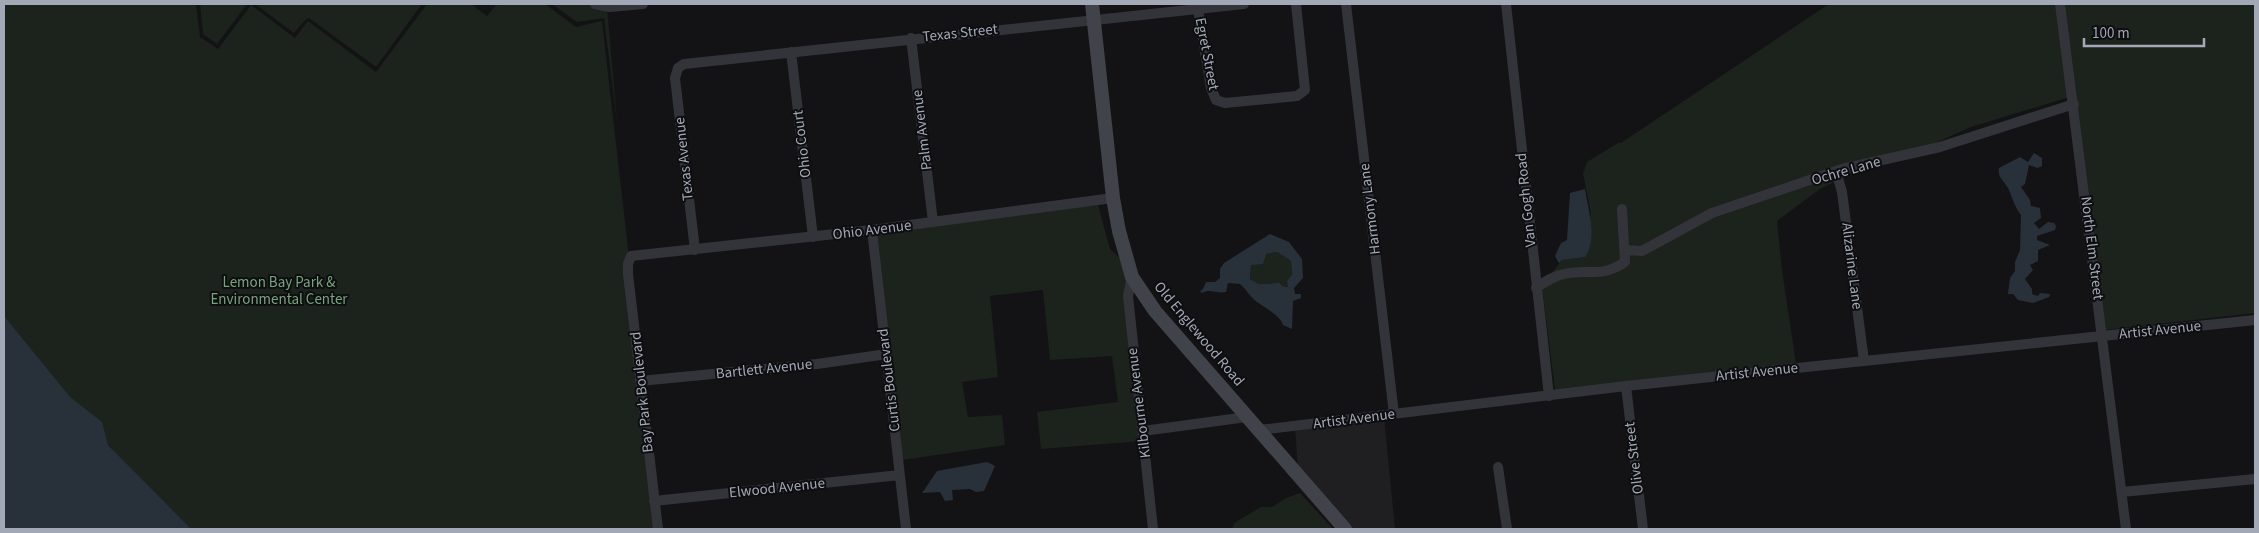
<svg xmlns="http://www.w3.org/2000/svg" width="2259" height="533" font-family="'Source Sans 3',sans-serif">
<rect width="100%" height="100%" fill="#131315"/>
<!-- built -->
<path fill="#1f1f22" d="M 1384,417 L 1395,529 L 1351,529 L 1298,470 L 1295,427 Z"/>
<!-- green -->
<path fill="#1b231c" d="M 4,4 L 196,4 L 200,37 L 218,49 L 251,5 L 295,38 L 308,21 L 376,72 L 427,4 L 471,4 L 487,16 L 497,4 L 545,4 L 576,27 L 602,21 L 660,529 L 180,529 L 4,322 Z
M 200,4 L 247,4 L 217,44 L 203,34 Z
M 255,4 L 422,4 L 376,67 L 309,18 L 306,19 L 294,33 Z
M 552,4 L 596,4 L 607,7 L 617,122 L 604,18 L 577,22 Z
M 1829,4 L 2255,4 L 2255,313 L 2105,330 L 2073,96 L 1971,127 L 1893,162 L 1850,174 L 1820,189 L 1777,221 L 1782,270 L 1796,364 L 1556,398 L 1542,286 L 1562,260 L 1585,257 L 1591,213 L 1583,174 L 1587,162 L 1618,143 L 1621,143 Z
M 1098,205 L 1110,249 L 1122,260 L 1128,278 L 1141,441 L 1041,449 L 1037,412 L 1118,402 L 1112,356 L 1050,360 L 1043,290 L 990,296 L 998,377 L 962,382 L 968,417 L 1002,415 L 1005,445 L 902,460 L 878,237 L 880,227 Z
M 1277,252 L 1291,261 L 1292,275 L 1288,287 L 1282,286 L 1280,283 L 1259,284 L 1250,279 L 1251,265 L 1259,263 L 1266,254 Z
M 1300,493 L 1333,529 L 1232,529 L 1234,523 L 1261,507 L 1272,507 L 1286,498 Z"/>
<!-- water -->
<path fill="#28313a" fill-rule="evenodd" d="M 2034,153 L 2042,158 L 2042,166 L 2038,168 L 2029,165 L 2025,184 L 2021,187 L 2030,200 L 2031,206 L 2040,208 L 2041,218 L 2034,223 L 2039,229 L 2048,222 L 2054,223 L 2056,226 L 2055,230 L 2037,236 L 2037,240 L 2050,245 L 2038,250 L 2038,261 L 2030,265 L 2033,270 L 2025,279 L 2032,289 L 2032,294 L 2038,296 L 2040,293 L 2050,294 L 2049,297 L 2033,303 L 2018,300 L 2013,294 L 2008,294 L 2010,278 L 2015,271 L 2015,262 L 2020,250 L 2021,215 C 2013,204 2014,201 2009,190 C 2005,181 1997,178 1999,168 L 2020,157 L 2028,162 Z
M 1585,189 C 1588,210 1598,238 1585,257 L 1562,260 L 1559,263 L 1555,256 L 1561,243 L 1567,240 L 1570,193 Z
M 1270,234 L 1289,242 L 1302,259 L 1303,278 L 1294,288 L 1295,294 L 1301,294 L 1301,298 L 1293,301 L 1292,329 L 1283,325 C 1281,316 1264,307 1257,302 C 1250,297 1246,289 1240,284 L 1228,283 L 1226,292 C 1217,294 1210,288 1202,293 L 1200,291 L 1203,289 L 1206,282 L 1215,282 L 1220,278 L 1220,269 L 1224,263 ZM 1277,252 L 1291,261 L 1292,275 L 1287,281 L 1288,287 L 1282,286 L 1280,283 L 1259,284 L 1250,279 L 1251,265 L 1263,264 L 1266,254 Z
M 4,316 L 70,397 L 102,422 L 108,445 L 191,529 L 4,529 Z
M 987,462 L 995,466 L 984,491 L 976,492 L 970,489 L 952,490 L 953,500 L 945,501 L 940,492 L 922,493 L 937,471 Z"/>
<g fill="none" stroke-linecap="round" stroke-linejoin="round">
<!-- street -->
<path stroke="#33343a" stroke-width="10" d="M 595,4 L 610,7 L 643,4
M 1346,4 L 1394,414
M 1506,4 L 1549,396
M 2060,4 L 2126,529
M 1198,9 L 1211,88 L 1216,100 L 1225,103 L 1297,96 L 1305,90 L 1296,4
M 911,38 L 933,222
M 791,52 L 813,237
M 1836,171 L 1842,192 L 1864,361
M 872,230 L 906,529
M 695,250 L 675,78 L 678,68 L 684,64 L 1244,4
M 1624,250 L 1642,251 L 1712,213 L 1842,169 L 1940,147 L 2074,104
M 1132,277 L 1128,296 L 1153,529
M 1536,288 C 1545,282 1553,276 1564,274 C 1590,268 1599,279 1625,262 L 1622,209
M 640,381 L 817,364 L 887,354
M 1626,386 L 1643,529
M 1259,430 L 1626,386 L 2255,320
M 1143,431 L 1247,417
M 1498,467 L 1507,529
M 2122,492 L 2255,479
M 654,501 L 900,475
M 658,529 L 628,274 L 628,264 L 631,256 L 872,230 L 1113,198"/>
<!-- secondary -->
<path stroke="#41434a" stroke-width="14" d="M 1092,4 L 1113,198 L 1119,231 L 1132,277 L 1155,311 L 1345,529"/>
</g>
<g text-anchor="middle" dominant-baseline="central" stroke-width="4" stroke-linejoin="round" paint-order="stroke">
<!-- street labels -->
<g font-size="15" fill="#a3a8b7" stroke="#0e0e10">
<text transform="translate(960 33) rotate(-6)">Texas Street</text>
<text transform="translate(1207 54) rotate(79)">Egret Street</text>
<text transform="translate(922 130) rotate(-97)">Palm Avenue</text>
<text transform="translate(802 144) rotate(-97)">Ohio Court</text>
<text transform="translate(684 159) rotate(-96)">Texas Avenue</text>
<text transform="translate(1846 171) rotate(-16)">Ochre Lane</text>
<text transform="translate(1526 200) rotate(-96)">Van Gogh Road</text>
<text transform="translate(1370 209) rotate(-97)">Harmony Lane</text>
<text transform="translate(872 230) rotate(-7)">Ohio Avenue</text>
<text transform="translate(2092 248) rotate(83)">North Elm Street</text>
<text transform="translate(1852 266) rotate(83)">Alizarine Lane</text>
<text transform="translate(2160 330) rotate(-6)">Artist Avenue</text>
<text transform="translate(1199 334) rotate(50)">Old Englewood Road</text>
<text transform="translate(764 369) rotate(-6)">Bartlett Avenue</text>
<text transform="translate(1757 372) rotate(-6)">Artist Avenue</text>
<text transform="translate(889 380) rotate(-97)">Curtis Boulevard</text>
<text transform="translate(642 392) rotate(-96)">Bay Park Boulevard</text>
<text transform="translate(1139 403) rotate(-97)">Kilbourne Avenue</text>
<text transform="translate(1354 419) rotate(-7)">Artist Avenue</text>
<text transform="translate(1634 458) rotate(-97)">Olive Street</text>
<text transform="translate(777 488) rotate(-6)">Elwood Avenue</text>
</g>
<!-- park labels -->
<g font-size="15" fill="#78a47c" stroke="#0e0e10">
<text x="279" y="282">Lemon Bay Park &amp;<tspan x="279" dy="17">Environmental Center</tspan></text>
</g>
</g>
<!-- border -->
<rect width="2259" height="533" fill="none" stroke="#a3a8b7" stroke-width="10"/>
<!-- scale -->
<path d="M2084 38v8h120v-8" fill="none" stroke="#a3a8b7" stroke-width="2.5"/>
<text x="2092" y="38" font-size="15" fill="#a3a8b7" stroke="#0e0e10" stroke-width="4" paint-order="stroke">100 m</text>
</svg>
